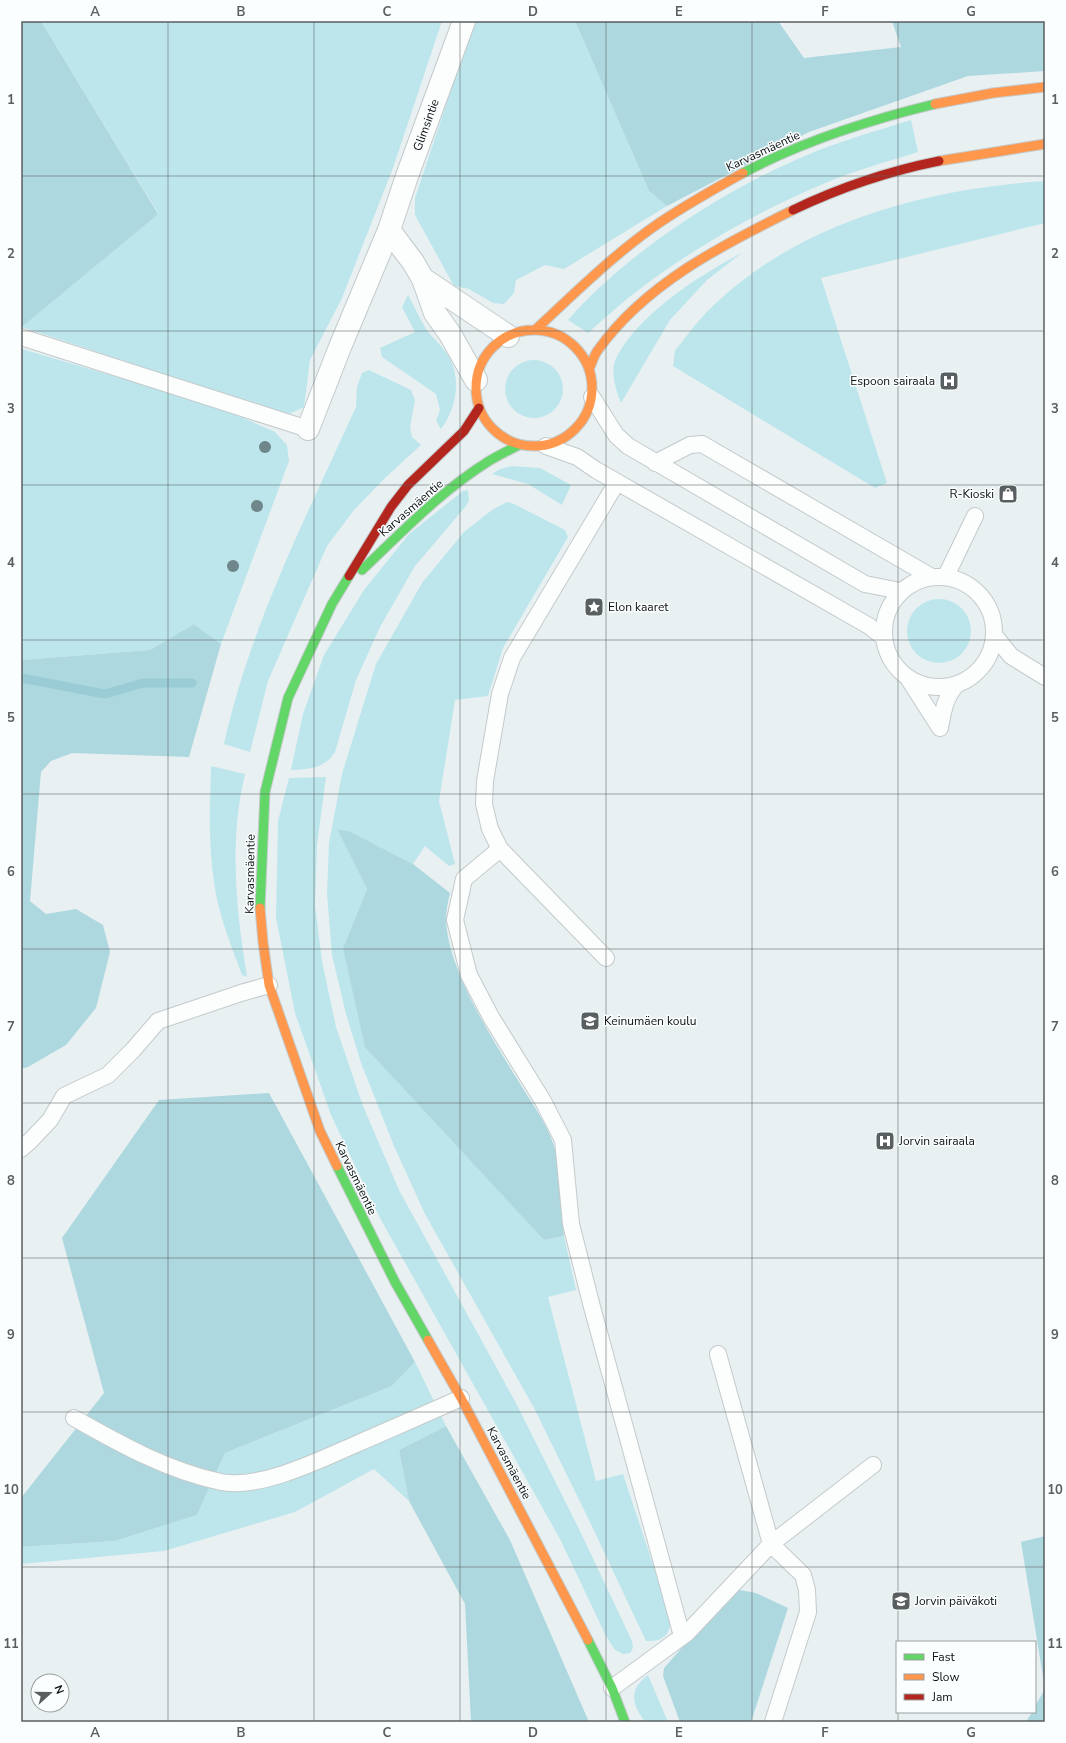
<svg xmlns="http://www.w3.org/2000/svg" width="1066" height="1743" font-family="'Nunito Sans',sans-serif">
<rect width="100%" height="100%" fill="#e8f0f2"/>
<!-- green -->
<path fill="#bce6ec" d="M 41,21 L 442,21 L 393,168 L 342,298 L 310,360 L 304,407 L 287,415 L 22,327 L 158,213 Z
M 474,21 L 575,21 L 649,191 L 667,206 L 564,269 L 545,265 L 516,280 L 514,293 L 504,304 L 493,303 L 469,289 L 454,286 L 415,215 L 415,198 Z
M 911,120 L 918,152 C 886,162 853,171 823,184 C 761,210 695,247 641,288 C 622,302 605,318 588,333 L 568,320 C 625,254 725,189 805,156 C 840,141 876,131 911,120 Z
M 1045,181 L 1045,223 L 821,278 L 887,483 L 875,488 L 673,366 C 674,362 674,356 675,351 C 677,347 682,343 684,339 C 694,326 704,314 716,303 C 803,221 928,189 1045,181 Z
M 743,252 L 707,280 L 670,320 L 621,403 C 616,391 612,377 614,364 C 617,353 626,342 633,333 C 665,297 702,275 743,252 Z
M 408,295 C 415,307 421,322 429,333 C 435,340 442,346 447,354 C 462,376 457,408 441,429 L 436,421 L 440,410 L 436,394 L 382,357 L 380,348 L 415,332 L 402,307 Z
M 22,349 L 219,407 L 275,432 L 287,445 L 289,461 L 221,644 L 194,624 L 150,650 L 21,660 Z
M505 389a29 29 0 1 1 58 0a29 29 0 1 1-58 0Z
M 369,370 L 411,390 L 415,400 L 410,427 L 412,437 L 421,445 L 386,477 L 354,510 L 327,546 L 268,681 L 250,752 L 224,744 C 250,626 306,517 356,407 L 357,387 L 362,373 Z
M 512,466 L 540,468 L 571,485 L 562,505 L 528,484 L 492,474 L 500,469 Z
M 468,490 L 469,500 L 466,506 L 415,566 L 380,627 L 356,680 L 335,752 C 324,769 310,769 291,770 L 303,714 L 324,655 L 364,590 L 409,534 L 463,491 Z
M 507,502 L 514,504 L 565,530 L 568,537 L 503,648 L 488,696 L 455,700 L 439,801 L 455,864 L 449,866 L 425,846 L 413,864 L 349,831 L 338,829 L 367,889 L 343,948 L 544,1240 L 564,1236 L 576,1290 L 548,1297 L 596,1481 L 623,1474 L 671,1619 C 670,1635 663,1642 646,1641 L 589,1520 L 534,1408 L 425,1214 L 394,1146 L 361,1063 L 346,1014 L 332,955 L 327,894 L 329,843 L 342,774 L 376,664 L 422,583 L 464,532 L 492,510 Z
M907 631a32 32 0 1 1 64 0a32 32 0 1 1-64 0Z
M 211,766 L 245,774 C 229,841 236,909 247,977 L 242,975 C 231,945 218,914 214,882 C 208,843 210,804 211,766 Z
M 326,777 L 317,845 L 315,905 L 322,961 L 336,1027 L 363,1106 L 399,1190 L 517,1405 L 580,1531 L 632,1641 L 633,1648 L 630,1653 L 623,1654 L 615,1650 L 606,1636 L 560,1539 L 380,1218 L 331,1115 L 295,1013 L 276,918 L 278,821 L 289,778 Z
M 415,1362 L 446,1426 L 399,1450 L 409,1501 L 374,1469 L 295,1512 L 164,1551 L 21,1564 L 21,1547 L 115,1541 L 197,1515 L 225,1453 L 392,1386 Z
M 648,1675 L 668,1722 L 645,1722 C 632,1704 628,1690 648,1675 Z"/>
<!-- forest -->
<path fill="#aed8df" d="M 21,21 L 41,21 L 158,214 L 22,327 L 21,390 Z
M 575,21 L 778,21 L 804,58 L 901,47 L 892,21 L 1045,21 L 1045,71 L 968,76 L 809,132 L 667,206 L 649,191 Z
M 194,624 L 221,644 L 189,757 L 72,753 L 51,761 L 41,772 L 30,901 L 46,914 L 76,909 L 103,925 L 110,952 L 96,1008 L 66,1045 L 28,1067 L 21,1069 L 21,660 L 150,650 Z
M 337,829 L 349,831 L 413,864 L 450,893 C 448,901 446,911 446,920 C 448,972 495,1043 522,1087 C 533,1105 546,1123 553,1143 C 562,1167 562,1210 564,1236 L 544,1240 L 365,1047 L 343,948 L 367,889 Z
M 269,1093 L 415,1362 L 392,1386 L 225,1453 L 197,1515 L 115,1541 L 21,1547 L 21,1498 L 104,1393 L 62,1238 L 159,1100 Z
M 446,1426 L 510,1540 L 589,1722 L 471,1722 L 465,1604 L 409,1501 L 399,1450 Z
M 1045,1536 L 1045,1689 L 1021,1542 Z
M 734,1589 L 756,1593 L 788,1608 L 751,1722 L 680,1722 L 663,1676 L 664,1668 Z
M 1045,1689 L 1045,1722 L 1026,1722 L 1032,1712 L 1035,1712 L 1035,1706 Z"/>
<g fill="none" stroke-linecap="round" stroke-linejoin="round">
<!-- stream -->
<path stroke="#99ccd4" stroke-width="9" d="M 21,678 L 105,694 L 143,683 L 192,683"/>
<!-- lane casing -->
<g stroke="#c4cacb" stroke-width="18">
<path id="lane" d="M 21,337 L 308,429
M 592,397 L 616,435 L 628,446 L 865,584 L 900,591
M 546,446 L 577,457 L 596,470 L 869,626 L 883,637
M 655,463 L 690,445 L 702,444 L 930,576
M 946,576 L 975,516
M884 632a55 55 0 1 1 110 0a55 55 0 1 1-110 0Z
M 994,635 L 1011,656 L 1045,677
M 908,678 L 940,728
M 940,728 C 943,711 945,698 956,685
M 500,849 L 464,879 L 455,920 L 469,975 L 491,1017 L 543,1101 L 563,1140 L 571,1224 L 592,1307 L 682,1636
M 606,958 L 500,849 L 490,829 L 484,804 L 485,781 L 500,694 L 512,658 L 617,482
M 21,1149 L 30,1141 L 50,1120 L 64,1096 L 108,1075 L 133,1050 L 158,1021 L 241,993 L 269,985
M 718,1354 L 771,1544 L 803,1575 L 807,1590 L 808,1612 L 773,1722
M 74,1418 C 120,1444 168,1471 221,1482 C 261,1490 324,1458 361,1442 C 395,1427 428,1413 461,1398
M 612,1688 L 687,1633 L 771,1544 L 873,1465"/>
</g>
<!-- street casing -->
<g stroke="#c4cacb" stroke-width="24">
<path id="street" d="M 389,230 L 413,262 L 423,279 L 435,313 L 450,334 L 476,380
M 423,279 L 508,336
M 308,429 L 340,347 L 389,230 L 407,176 L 464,21"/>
</g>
<!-- fast casing -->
<g stroke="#c4cacb" stroke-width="11">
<path id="fast" d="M 743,173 C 803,141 869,120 935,104
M 362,570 C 402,532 442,490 489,461 C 499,455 509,450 519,445
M 260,908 L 265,792 L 288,698 L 332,604 L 349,576
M 337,1166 L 395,1282 L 428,1340
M 588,1640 L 612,1688 L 625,1722"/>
</g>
<!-- slow casing -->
<g stroke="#c4cacb" stroke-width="11">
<path id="slow" d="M 935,104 L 993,93 L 1045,87
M 939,161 L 1045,144
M476 388a58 58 0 1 1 116 0a58 58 0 1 1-116 0Z
M 535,330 C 575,293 614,254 659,223 C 686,205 714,189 743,173
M 589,369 C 592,363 594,355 598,350 C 645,284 722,245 793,210
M 260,908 L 263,942 L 269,985 L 320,1131 L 337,1166
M 428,1340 L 461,1398 L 588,1640"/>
</g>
<!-- jam casing -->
<g stroke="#c4cacb" stroke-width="11">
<path id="jam" d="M 793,210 C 839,188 889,171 939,161
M 349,576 L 391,507 L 408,485 L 464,431 L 479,408"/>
</g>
<!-- lane -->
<use href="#lane" stroke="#fcfdfd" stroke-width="16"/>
<!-- street -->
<use href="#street" stroke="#fcfdfd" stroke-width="22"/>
<!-- fast -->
<use href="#fast" stroke="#63d668" stroke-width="9"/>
<!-- slow -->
<use href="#slow" stroke="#ff974d" stroke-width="9"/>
<!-- jam -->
<use href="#jam" stroke="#b3261e" stroke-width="9"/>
</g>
<!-- trees -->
<g fill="#6f868a">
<circle cx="265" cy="447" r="6"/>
<circle cx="257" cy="506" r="6"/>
<circle cx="233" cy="566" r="6"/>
</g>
<!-- grid -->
<path fill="none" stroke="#595e60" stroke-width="1" stroke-opacity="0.55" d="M 168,21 L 168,1722M 314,21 L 314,1722M 460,21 L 460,1722M 606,21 L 606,1722M 752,21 L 752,1722M 898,21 L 898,1642M 21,176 L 1045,176M 21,331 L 1045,331M 21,485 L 1045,485M 21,640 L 1045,640M 21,794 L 1045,794M 21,949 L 1045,949M 21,1103 L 1045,1103M 21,1258 L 1045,1258M 21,1412 L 1045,1412M 21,1567 L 1045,1567M 898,1712 L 898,1722"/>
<!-- icons -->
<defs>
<g id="hospital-square" transform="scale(1)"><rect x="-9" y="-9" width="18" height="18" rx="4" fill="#595e60" stroke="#fbfefe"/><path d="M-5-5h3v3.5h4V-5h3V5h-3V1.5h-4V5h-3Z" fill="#fff"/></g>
<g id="shop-square" transform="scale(1)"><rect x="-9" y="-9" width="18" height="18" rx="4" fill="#595e60" stroke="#fbfefe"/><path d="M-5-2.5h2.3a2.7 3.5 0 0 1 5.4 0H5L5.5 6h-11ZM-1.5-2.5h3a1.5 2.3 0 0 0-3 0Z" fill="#fff"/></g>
<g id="sight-square" transform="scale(1)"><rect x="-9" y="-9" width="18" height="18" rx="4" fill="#595e60" stroke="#fbfefe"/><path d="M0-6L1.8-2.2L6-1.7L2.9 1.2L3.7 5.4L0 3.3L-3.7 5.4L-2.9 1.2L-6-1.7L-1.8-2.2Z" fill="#fff"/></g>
<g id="school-square" transform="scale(1)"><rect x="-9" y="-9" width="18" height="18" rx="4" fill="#595e60" stroke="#fbfefe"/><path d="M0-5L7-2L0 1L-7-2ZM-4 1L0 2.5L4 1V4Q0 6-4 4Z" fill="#fff"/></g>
</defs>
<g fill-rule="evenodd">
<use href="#hospital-square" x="949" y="381"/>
<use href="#shop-square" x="1008" y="494"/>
<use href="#sight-square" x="594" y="607"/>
<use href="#school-square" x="590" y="1021"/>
<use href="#hospital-square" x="885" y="1141"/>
<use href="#school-square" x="901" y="1601"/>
</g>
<g text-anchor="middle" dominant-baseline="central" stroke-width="3" stroke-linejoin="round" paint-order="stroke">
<!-- street labels -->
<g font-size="12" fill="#0c1011" stroke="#fbfefe">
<text transform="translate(426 125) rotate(-70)">Glimsintie</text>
<text transform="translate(763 151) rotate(-25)">Karvasmäentie</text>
<text transform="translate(411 508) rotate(-41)">Karvasmäentie</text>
<text transform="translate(250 874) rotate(-89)">Karvasmäentie</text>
<text transform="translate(356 1178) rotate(64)">Karvasmäentie</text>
<text transform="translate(509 1463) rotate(62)">Karvasmäentie</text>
</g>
<!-- poi labels -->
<g font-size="12" fill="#0c1011" stroke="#fbfefe" text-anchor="start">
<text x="935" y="381" text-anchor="end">Espoon sairaala</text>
<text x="994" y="494" text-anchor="end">R-Kioski</text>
<text x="608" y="607">Elon kaaret</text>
<text x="604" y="1021">Keinumäen koulu</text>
<text x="899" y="1141">Jorvin sairaala</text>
<text x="915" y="1601">Jorvin päiväkoti</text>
</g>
</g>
<!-- border -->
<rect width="1066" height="1743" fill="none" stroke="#fbfefe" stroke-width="44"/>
<!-- legend -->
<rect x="896" y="1641" width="140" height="72" fill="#fbfefe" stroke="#9b9f9f"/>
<rect x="904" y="1654" width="20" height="6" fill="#63d668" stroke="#9b9f9f"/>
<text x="932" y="1661" font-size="12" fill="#0c1011">Fast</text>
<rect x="904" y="1674" width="20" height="6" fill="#ff974d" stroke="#9b9f9f"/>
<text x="932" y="1681" font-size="12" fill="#0c1011">Slow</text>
<rect x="904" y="1694" width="20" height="6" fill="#b3261e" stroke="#9b9f9f"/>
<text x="932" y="1701" font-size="12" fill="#0c1011">Jam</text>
<!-- north arrow -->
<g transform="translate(50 1693) rotate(69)"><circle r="19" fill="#fbfefe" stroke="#9b9f9f"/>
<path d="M0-3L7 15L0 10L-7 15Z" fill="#595e60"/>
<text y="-6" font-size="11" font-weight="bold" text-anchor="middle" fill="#0c1011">N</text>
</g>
<rect x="22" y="22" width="1022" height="1699" fill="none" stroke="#595e60" stroke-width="1.5"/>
<g font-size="13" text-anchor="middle" font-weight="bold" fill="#595e60">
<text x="95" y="16">A</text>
<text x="241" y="16">B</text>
<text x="387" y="16">C</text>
<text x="533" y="16">D</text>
<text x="679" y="16">E</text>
<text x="825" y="16">F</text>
<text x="971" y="16">G</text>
<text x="11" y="104">1</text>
<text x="1055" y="104">1</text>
<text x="11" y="258">2</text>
<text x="1055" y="258">2</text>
<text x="11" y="413">3</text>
<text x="1055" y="413">3</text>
<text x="11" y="567">4</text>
<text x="1055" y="567">4</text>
<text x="11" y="722">5</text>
<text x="1055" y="722">5</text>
<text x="11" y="876">6</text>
<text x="1055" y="876">6</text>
<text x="11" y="1031">7</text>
<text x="1055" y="1031">7</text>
<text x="11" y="1185">8</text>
<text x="1055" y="1185">8</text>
<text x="11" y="1339">9</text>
<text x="1055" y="1339">9</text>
<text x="11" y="1494">10</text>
<text x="1055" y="1494">10</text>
<text x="11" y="1648">11</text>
<text x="1055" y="1648">11</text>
<text x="95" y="1737">A</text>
<text x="241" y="1737">B</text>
<text x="387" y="1737">C</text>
<text x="533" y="1737">D</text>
<text x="679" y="1737">E</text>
<text x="825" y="1737">F</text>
<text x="971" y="1737">G</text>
</g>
</svg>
